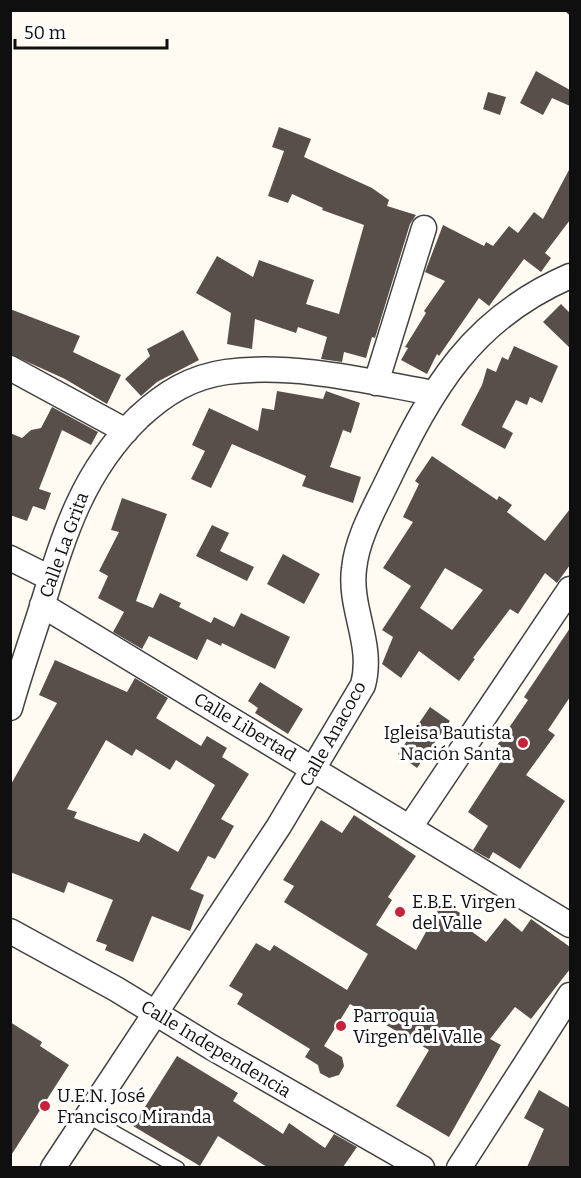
<svg xmlns="http://www.w3.org/2000/svg" width="581" height="1178" font-family="Bitter,serif">
<rect width="100%" height="100%" fill="#fffbf2"/>
<!-- building -->
<path fill="#584f4b" fill-rule="evenodd" d="M 536,71 L 570,90 L 570,106 L 552,98 L 543,115 L 520,103 Z
M 488,92 L 506,97 L 500,115 L 483,109 Z
M 279,127 L 311,139 L 304,157 L 372,188 L 389,200 L 387,206 L 416,215 L 410,224 L 375,338 L 372,337 L 366,358 L 344,352 L 342,362 L 321,359 L 327,337 L 298,327 L 296,333 L 255,319 L 252,349 L 227,344 L 231,313 L 196,293 L 217,256 L 253,277 L 259,260 L 314,280 L 306,304 L 339,314 L 364,225 L 322,210 L 323,208 L 292,194 L 288,203 L 268,196 L 284,151 L 272,147 Z
M 570,168 L 570,220 L 545,253 L 551,258 L 541,272 L 524,259 L 489,306 L 479,298 L 439,356 L 437,354 L 427,374 L 401,360 L 408,348 L 405,347 L 426,313 L 424,311 L 445,281 L 425,272 L 443,225 L 484,246 L 486,242 L 493,246 L 509,226 L 518,233 L 534,212 L 543,219 Z
M 561,304 L 570,313 L 570,348 L 543,322 Z
M 10,309 L 80,336 L 73,352 L 121,375 L 107,404 L 65,379 L 10,354 Z
M 183,330 L 199,360 L 157,382 L 141,396 L 125,379 L 150,356 L 147,349 Z
M 514,346 L 558,366 L 542,403 L 530,397 L 527,405 L 516,400 L 502,427 L 513,433 L 505,449 L 461,425 L 482,385 L 487,368 L 496,372 L 502,357 L 508,360 Z
M 277,391 L 323,399 L 326,391 L 360,403 L 351,433 L 343,430 L 330,467 L 361,477 L 353,503 L 302,486 L 306,476 L 232,444 L 211,488 L 191,479 L 205,451 L 192,445 L 209,408 L 258,431 L 262,408 L 274,410 Z
M 52,407 L 98,432 L 91,445 L 62,430 L 39,489 L 51,493 L 45,510 L 33,506 L 27,521 L 10,515 L 10,433 L 22,438 L 31,430 L 41,428 Z
M 432,456 L 497,500 L 499,496 L 512,505 L 507,512 L 545,541 L 570,509 L 570,565 L 557,583 L 545,573 L 518,614 L 510,609 L 473,658 L 475,659 L 459,681 L 419,651 L 401,678 L 382,664 L 393,637 L 382,630 L 411,586 L 383,568 L 413,522 L 403,517 L 419,484 L 415,481 ZM 445,568 L 483,590 L 452,630 L 420,608 Z
M 122,498 L 167,514 L 136,601 L 153,608 L 160,593 L 181,603 L 179,607 L 211,623 L 214,617 L 234,627 L 241,613 L 290,637 L 275,669 L 222,643 L 221,646 L 207,639 L 197,660 L 149,636 L 142,649 L 113,632 L 124,612 L 98,598 L 108,576 L 99,571 L 119,532 L 111,530 Z
M 212,525 L 229,533 L 220,551 L 254,567 L 247,581 L 196,556 Z
M 283,554 L 320,574 L 304,604 L 267,584 Z
M 570,628 L 570,697 L 548,730 L 555,735 L 526,775 L 565,801 L 520,869 L 493,852 L 489,859 L 473,850 L 488,826 L 468,812 L 503,758 L 493,751 L 528,700 L 524,697 Z
M 55,660 L 127,692 L 135,678 L 168,698 L 156,718 L 201,746 L 207,736 L 227,748 L 222,757 L 249,774 L 221,819 L 234,826 L 215,859 L 208,856 L 190,889 L 204,895 L 190,931 L 152,916 L 133,962 L 105,950 L 107,945 L 96,941 L 113,900 L 68,882 L 64,893 L 10,872 L 10,786 L 57,703 L 39,695 ZM 106,740 L 132,756 L 136,749 L 170,770 L 176,760 L 215,785 L 178,852 L 144,833 L 139,842 L 74,818 L 77,812 L 67,809 Z
M 260,682 L 303,709 L 288,734 L 255,713 L 258,708 L 248,701 Z
M 430,707 L 450,721 L 417,768 L 398,754 Z
M 354,815 L 416,856 L 388,897 L 392,900 L 376,925 L 416,950 L 442,903 L 464,915 L 460,923 L 486,942 L 505,918 L 522,932 L 531,919 L 570,947 L 570,969 L 531,1019 L 515,1007 L 490,1039 L 501,1045 L 449,1137 L 396,1106 L 429,1050 L 350,1004 L 324,1046 L 342,1057 L 344,1066 L 339,1075 L 329,1078 L 320,1073 L 318,1065 L 305,1057 L 310,1049 L 237,1004 L 243,994 L 229,986 L 256,943 L 270,951 L 274,945 L 347,990 L 368,954 L 284,902 L 294,886 L 283,880 L 321,820 L 342,833 Z
M 10,1022 L 42,1042 L 40,1046 L 69,1065 L 10,1157 Z
M 177,1056 L 238,1093 L 233,1101 L 283,1134 L 289,1123 L 325,1148 L 334,1134 L 357,1147 L 343,1167 L 267,1167 L 218,1136 L 200,1166 L 133,1126 Z
M 539,1090 L 570,1108 L 570,1167 L 527,1167 L 544,1129 L 524,1118 Z"/>
<g fill="none" stroke-linecap="round" stroke-linejoin="round">
<!-- service casing -->
<g stroke="#424242" stroke-width="15">
<path id="service" d="M 88,1117 L 178,1168"/>
</g>
<!-- minor casing -->
<g stroke="#424242" stroke-width="27">
<path id="minor" d="M 10,368 L 126,431
M 376,383 L 424,228
M 10,558 L 50,578
M 42,605 L 570,925
M 10,708 C 19,676 30,644 40,613 C 63,538 81,473 139,417 C 165,393 191,377 226,372 C 294,363 366,381 433,393
M 410,827 L 570,589
M 10,931 L 116,989 L 211,1047 L 422,1168
M 53,1168 L 279,826 L 363,685 C 374,644 349,609 354,569 C 357,538 375,507 388,480 C 433,387 471,319 570,276
M 459,1168 L 570,995"/>
</g>
<!-- path -->
<path stroke="#313131" stroke-width="4" stroke-dasharray="6 3" stroke-linecap="butt" d="M 567,10 L 570,13"/>
<!-- service -->
<use href="#service" stroke="#fff" stroke-width="12"/>
<!-- minor -->
<use href="#minor" stroke="#fff" stroke-width="24"/>
</g>
<!-- markers -->
<g fill="#c42339" stroke="#fff" stroke-width="2">
<circle cx="523" cy="743" r="6"/>
<circle cx="400" cy="912" r="6"/>
<circle cx="341" cy="1026" r="6"/>
<circle cx="45" cy="1106" r="6"/>
</g>
<g text-anchor="middle" dominant-baseline="central" stroke-width="6" stroke-linejoin="round" paint-order="stroke">
<!-- street labels -->
<g font-size="18" fill="#0f0f0f" stroke="#fff">
<text transform="translate(64 545) rotate(-70)">Calle La Grita</text>
<text transform="translate(245 727) rotate(31)">Calle Libertad</text>
<text transform="translate(333 734) rotate(-61)">Calle Anacoco</text>
<text transform="translate(216 1049) rotate(31)">Calle Independencia</text>
</g>
<!-- poi labels -->
<g font-size="18" fill="#0f0f0f" stroke="#fff" text-anchor="start">
<text x="511" y="733" text-anchor="end">Igleisa Bautista<tspan x="511" dy="21">Nación Santa</tspan></text>
<text x="412" y="902">E.B.E. Virgen<tspan x="412" dy="21">del Valle</tspan></text>
<text x="353" y="1016">Parroquia<tspan x="353" dy="21">Virgen del Valle</tspan></text>
<text x="57" y="1096">U.E.N. José<tspan x="57" dy="21">Francisco Miranda</tspan></text>
</g>
</g>
<!-- border -->
<rect width="581" height="1178" fill="none" stroke="#0f0f0f" stroke-width="24"/>
<!-- scale -->
<path d="M15 39v9h152v-9" fill="none" stroke="#0f0f0f" stroke-width="3"/>
<text x="24" y="39" font-size="18" fill="#0f0f0f" stroke="#ffffff" stroke-width="4.5" paint-order="stroke">50 m</text>
</svg>
